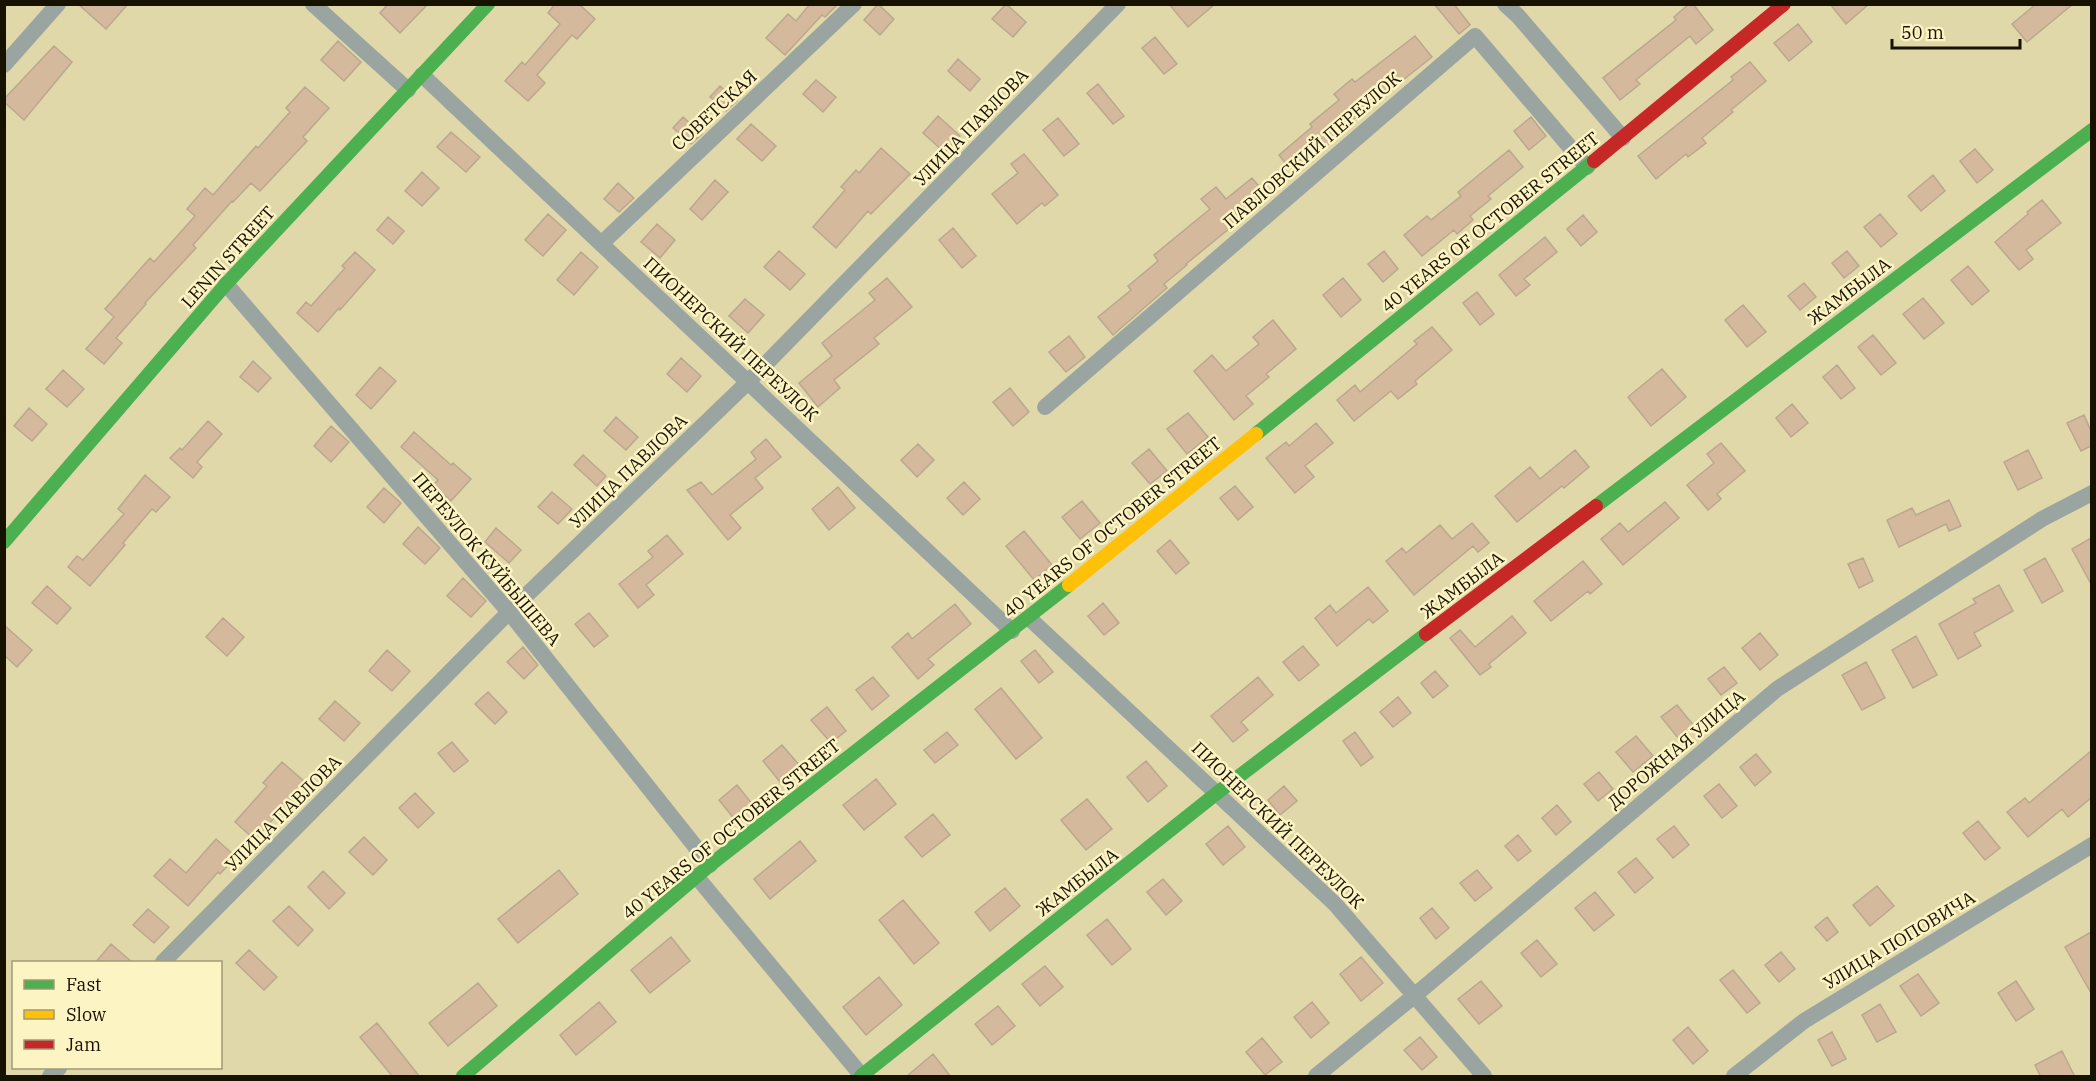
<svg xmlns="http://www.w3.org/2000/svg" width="2096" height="1081" font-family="'IBM Plex Serif',serif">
<rect width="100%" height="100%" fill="#e0d8a9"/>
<!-- building -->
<path fill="#d4b99d" stroke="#baa88e" stroke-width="1.5" d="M 78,4 L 128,4 L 106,29 Z
M 388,4 L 428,4 L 400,33 L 380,13 Z
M 555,4 L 579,4 L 595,19 L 577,39 L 572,35 L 537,75 L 545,83 L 528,101 L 505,81 L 522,62 L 525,65 L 560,24 L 548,13 Z
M 810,4 L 838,4 L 825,17 L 822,15 L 785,55 L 766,38 L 788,14 L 796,21 Z
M 878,4 L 894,19 L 880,35 L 864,20 Z
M 1006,4 L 1026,22 L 1013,37 L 992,19 Z
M 1169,4 L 1215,4 L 1188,27 Z
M 1434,4 L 1454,4 L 1470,25 L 1459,34 Z
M 1689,4 L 1693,4 L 1713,30 L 1696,44 L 1690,36 L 1636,80 L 1640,84 L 1620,100 L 1603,78 L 1676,20 L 1674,17 Z
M 1830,4 L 1869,4 L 1846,24 Z
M 2036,4 L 2073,4 L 2027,42 L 2012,24 Z
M 1798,24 L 1812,42 L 1789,61 L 1774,43 Z
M 1415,36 L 1432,57 L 1344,127 L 1346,129 L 1294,174 L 1279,155 L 1312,127 L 1310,124 L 1339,100 L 1334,94 L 1352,79 L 1355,82 Z
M 1155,37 L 1177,64 L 1164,74 L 1142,48 Z
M 338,41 L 361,62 L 344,81 L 321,60 Z
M 54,46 L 72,62 L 24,120 L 4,102 L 4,99 Z
M 958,59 L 980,79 L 970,91 L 948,71 Z
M 1750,62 L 1766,81 L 1731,110 L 1733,112 L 1702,138 L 1706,143 L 1688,157 L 1686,154 L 1656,179 L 1638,156 L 1733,80 L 1731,77 Z
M 816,80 L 836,97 L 823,112 L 803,94 Z
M 1098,84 L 1124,116 L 1113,124 L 1087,93 Z
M 720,86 L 737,101 L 726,111 L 710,97 Z
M 305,87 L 329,108 L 303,137 L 307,141 L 260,191 L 251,183 L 233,202 L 232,201 L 193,245 L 196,248 L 145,303 L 146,304 L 116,338 L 122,343 L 104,364 L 86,349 L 114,317 L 105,309 L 150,258 L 154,262 L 195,216 L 187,209 L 205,188 L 213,195 L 256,146 L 258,148 L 290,112 L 286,108 Z
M 938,116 L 960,136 L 945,153 L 923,133 Z
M 683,117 L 702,134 L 691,144 L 673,128 Z
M 1531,117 L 1546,136 L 1529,150 L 1514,131 Z
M 1058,118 L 1079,144 L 1064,156 L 1043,130 Z
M 751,124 L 776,146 L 762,161 L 737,139 Z
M 451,132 L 480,157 L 466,172 L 437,147 Z
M 881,148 L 910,174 L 871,214 L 868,211 L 836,248 L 813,227 L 845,190 L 841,187 L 856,170 L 859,173 Z
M 1975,149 L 1993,170 L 1977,183 L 1960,161 Z
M 1509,150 L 1523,167 L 1488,196 L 1491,199 L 1470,216 L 1473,220 L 1457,234 L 1454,230 L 1422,256 L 1404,235 L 1427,216 L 1431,220 L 1461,196 L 1458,192 Z
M 1024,154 L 1058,195 L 1045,206 L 1042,203 L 1017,224 L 992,194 L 1018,173 L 1011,164 Z
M 422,172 L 439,188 L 422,206 L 405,191 Z
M 1933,175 L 1945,191 L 1921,211 L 1908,196 Z
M 1252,178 L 1268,197 L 1186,264 L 1187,265 L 1164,284 L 1167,288 L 1113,335 L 1098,317 L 1131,290 L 1128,286 L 1158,261 L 1154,255 L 1210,209 L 1201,199 L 1216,187 L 1226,199 Z
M 715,180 L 728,192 L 702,220 L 690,209 Z
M 618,183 L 634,198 L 619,212 L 604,199 Z
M 2042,200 L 2061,223 L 2026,250 L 2033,259 L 2019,270 L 1995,242 L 2028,214 L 2027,212 Z
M 548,214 L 566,230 L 543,256 L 525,240 Z
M 1880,214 L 1897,234 L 1881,247 L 1864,227 Z
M 1583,215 L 1597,232 L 1581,246 L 1567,229 Z
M 388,217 L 404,231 L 393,244 L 377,230 Z
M 657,224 L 675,240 L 660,258 L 641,242 Z
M 953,228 L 976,256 L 962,268 L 939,240 Z
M 1545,237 L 1557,252 L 1524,279 L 1530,285 L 1516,296 L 1499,275 Z
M 779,251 L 805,274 L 790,290 L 764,267 Z
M 1384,251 L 1398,269 L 1383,282 L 1368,264 Z
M 1847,251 L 1859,266 L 1844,278 L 1832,263 Z
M 355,252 L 375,270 L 340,310 L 339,308 L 318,332 L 297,313 L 306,302 L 311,306 L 345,268 L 342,266 Z
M 581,252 L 598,267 L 574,295 L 557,280 Z
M 1968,266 L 1989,291 L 1972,305 L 1951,280 Z
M 887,278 L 912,307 L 874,338 L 879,344 L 834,380 L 840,388 L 818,407 L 799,383 L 832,356 L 822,343 L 875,300 L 869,293 Z
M 1343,278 L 1361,300 L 1341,317 L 1323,295 Z
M 1804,283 L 1816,297 L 1800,310 L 1788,296 Z
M 1477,292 L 1494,314 L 1480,325 L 1463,303 Z
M 1923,298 L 1944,323 L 1924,339 L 1903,314 Z
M 745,299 L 764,315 L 748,333 L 729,316 Z
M 1743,305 L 1766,332 L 1747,347 L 1725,320 Z
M 1273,320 L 1296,349 L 1266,374 L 1269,377 L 1246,396 L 1253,404 L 1234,420 L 1194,371 L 1212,355 L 1226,371 L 1259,344 L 1253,337 Z
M 1432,327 L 1452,350 L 1415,381 L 1417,384 L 1398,399 L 1391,391 L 1354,421 L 1337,400 L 1355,385 L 1360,392 L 1417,344 L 1414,341 Z
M 1873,335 L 1896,363 L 1881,375 L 1858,347 Z
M 1069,336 L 1085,357 L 1066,372 L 1049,352 Z
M 681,358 L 701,376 L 687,392 L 667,374 Z
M 253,361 L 271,378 L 258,392 L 240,377 Z
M 1837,365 L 1855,388 L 1841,399 L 1823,377 Z
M 380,367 L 396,381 L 371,409 L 356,395 Z
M 1662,369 L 1686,397 L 1651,426 L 1628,397 Z
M 63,370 L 84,389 L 67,407 L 46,389 Z
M 1010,388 L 1029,412 L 1013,426 L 993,402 Z
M 1792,404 L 1808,423 L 1791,437 L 1776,418 Z
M 29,408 L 47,424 L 32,441 L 14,426 Z
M 1188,413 L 1208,437 L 1187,454 L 1167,429 Z
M 2084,415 L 2091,431 L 2091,446 L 2081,451 L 2067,423 Z
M 616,417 L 638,437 L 626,450 L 604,431 Z
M 208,421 L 222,434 L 197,462 L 202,467 L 193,478 L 170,458 L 180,448 L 182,450 Z
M 1316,423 L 1333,443 L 1305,466 L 1314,477 L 1295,493 L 1266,458 L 1286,442 L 1289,446 Z
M 331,426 L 349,442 L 331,462 L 314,446 Z
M 414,432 L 451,465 L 453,463 L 471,479 L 451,501 L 433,485 L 438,480 L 401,447 Z
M 766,439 L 781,457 L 755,478 L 763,488 L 730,515 L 741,528 L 728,540 L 687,490 L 701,482 L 712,495 L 756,459 L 751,452 Z
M 1721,443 L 1745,471 L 1717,494 L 1721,499 L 1708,510 L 1687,485 L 1714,463 L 1707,454 Z
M 918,444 L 934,460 L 917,477 L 901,460 Z
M 1149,449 L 1167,471 L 1150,484 L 1132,463 Z
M 1575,450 L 1589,467 L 1564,488 L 1562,486 L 1517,522 L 1495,496 L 1530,467 L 1540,479 Z
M 2028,450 L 2042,478 L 2018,490 L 2004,462 Z
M 583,455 L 606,476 L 597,486 L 574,465 Z
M 145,475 L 170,497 L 156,512 L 152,509 L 123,543 L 125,545 L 90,586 L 68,567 L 77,556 L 83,560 L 124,514 L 118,509 Z
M 964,482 L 980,499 L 963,515 L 947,498 Z
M 1235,486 L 1253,507 L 1238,520 L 1220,498 Z
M 838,487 L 855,508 L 829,530 L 812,509 Z
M 384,488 L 401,503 L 384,523 L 367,507 Z
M 552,492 L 572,509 L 558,524 L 538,507 Z
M 1949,500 L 1961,526 L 1949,531 L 1946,524 L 1899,547 L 1887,520 L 1912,508 L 1916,515 Z
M 1082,501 L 1100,523 L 1080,539 L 1062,517 Z
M 1665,502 L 1679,518 L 1623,565 L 1601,539 L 1620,523 L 1628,532 Z
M 1472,523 L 1489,543 L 1478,552 L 1473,546 L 1414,595 L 1386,561 L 1402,548 L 1406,553 L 1440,525 L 1452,539 Z
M 418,527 L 440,548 L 425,564 L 403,544 Z
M 496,528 L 521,550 L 509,563 L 485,542 Z
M 1024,531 L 1052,565 L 1034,580 L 1006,546 Z
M 667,535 L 683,554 L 646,585 L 654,595 L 638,608 L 619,584 L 653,557 L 648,551 Z
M 2091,538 L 2091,584 L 2072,549 Z
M 1170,540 L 1189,563 L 1176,574 L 1157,551 Z
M 1863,558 L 1873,581 L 1859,588 L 1848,564 Z
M 2045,558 L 2063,591 L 2042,603 L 2024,570 Z
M 1583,561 L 1602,584 L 1590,594 L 1588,591 L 1551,621 L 1534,601 Z
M 463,578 L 486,601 L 471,617 L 447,596 Z
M 1999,585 L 2013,611 L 1974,633 L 1981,646 L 1958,659 L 1939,624 L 1976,603 L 1973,599 Z
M 47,586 L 71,608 L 57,624 L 32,603 Z
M 1368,587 L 1388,611 L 1373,623 L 1369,619 L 1337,646 L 1315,618 L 1330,605 L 1336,613 Z
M 1103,603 L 1119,623 L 1104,635 L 1088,616 Z
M 955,604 L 971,624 L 928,659 L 934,665 L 918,679 L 892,647 L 908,633 L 912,639 Z
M 589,613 L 608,636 L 594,647 L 575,624 Z
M 1512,616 L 1526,633 L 1489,664 L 1491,667 L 1480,675 L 1450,638 L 1460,630 L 1475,647 Z
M 223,618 L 244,637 L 227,656 L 206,637 Z
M 4,625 L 32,650 L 17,667 L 4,655 Z
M 1760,633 L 1778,655 L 1760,670 L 1742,648 Z
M 1916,636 L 1937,675 L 1913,688 L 1892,650 Z
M 1303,646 L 1319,665 L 1299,681 L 1283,662 Z
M 523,647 L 538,665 L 524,679 L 507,662 Z
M 387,650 L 410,671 L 392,691 L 369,671 Z
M 1035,650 L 1053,672 L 1039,683 L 1021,661 Z
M 1866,662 L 1885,698 L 1862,710 L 1842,675 Z
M 1724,667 L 1737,683 L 1721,695 L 1708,679 Z
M 1435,671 L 1448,686 L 1433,698 L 1421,683 Z
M 873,677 L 889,696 L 872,710 L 856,690 Z
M 1258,677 L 1273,695 L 1241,722 L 1248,730 L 1233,742 L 1211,716 Z
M 1001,688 L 1042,738 L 1016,759 L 975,709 Z
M 488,692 L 507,712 L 495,724 L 475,704 Z
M 1398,697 L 1411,713 L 1393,727 L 1380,712 Z
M 335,701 L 360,723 L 344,741 L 319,719 Z
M 1677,705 L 1695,727 L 1679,739 L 1661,717 Z
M 827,707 L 846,731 L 831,743 L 811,720 Z
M 947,732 L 958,745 L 935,763 L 924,750 Z
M 1355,732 L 1373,757 L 1361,766 L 1343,741 Z
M 1636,736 L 1653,756 L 1633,772 L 1616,752 Z
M 452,742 L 468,761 L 454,772 L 438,753 Z
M 782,745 L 800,766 L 780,782 L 763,761 Z
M 2091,751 L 2091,798 L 2068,817 L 2062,809 L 2028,837 L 2007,812 L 2025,798 L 2029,803 Z
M 1756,754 L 1771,772 L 1755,786 L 1740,767 Z
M 1146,761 L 1167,786 L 1148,802 L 1127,777 Z
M 282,762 L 305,782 L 255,840 L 235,822 L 267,786 L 263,783 Z
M 1599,772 L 1613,789 L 1598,801 L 1584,784 Z
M 876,779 L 896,804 L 864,830 L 843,805 Z
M 1719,784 L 1737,806 L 1722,818 L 1704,796 Z
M 737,785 L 753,805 L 735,820 L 719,800 Z
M 1284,786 L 1297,801 L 1280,815 L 1268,800 Z
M 415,793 L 434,813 L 418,828 L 399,808 Z
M 1087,799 L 1112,829 L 1086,850 L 1061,820 Z
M 1557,805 L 1571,822 L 1556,835 L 1542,818 Z
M 933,814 L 950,835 L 922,857 L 905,837 Z
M 1978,821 L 2000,848 L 1985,860 L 1963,833 Z
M 1228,826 L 1245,847 L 1223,865 L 1206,844 Z
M 1674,826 L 1689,845 L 1673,858 L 1657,839 Z
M 1518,835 L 1531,851 L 1518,861 L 1505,846 Z
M 364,837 L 387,860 L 373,875 L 349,852 Z
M 216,839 L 236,857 L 220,874 L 218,872 L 188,906 L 154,876 L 170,859 L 186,873 Z
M 800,841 L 816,861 L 770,899 L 754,879 Z
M 1636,858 L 1653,878 L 1635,893 L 1618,872 Z
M 559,870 L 578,894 L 518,943 L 498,919 Z
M 1477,870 L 1492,888 L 1475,901 L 1460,883 Z
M 323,871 L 345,893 L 329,909 L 308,887 Z
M 1163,879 L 1182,901 L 1166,915 L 1147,892 Z
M 1877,886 L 1894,906 L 1870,926 L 1853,905 Z
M 1005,888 L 1020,906 L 990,931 L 975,912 Z
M 1595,892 L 1614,915 L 1594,931 L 1575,908 Z
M 903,900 L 939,943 L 914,964 L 879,920 Z
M 289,906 L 313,930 L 298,946 L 273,921 Z
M 1432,908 L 1449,928 L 1436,939 L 1420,918 Z
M 148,909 L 169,927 L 154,943 L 133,925 Z
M 1827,917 L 1838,932 L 1827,941 L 1815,927 Z
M 1107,919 L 1131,949 L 1112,965 L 1087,935 Z
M 2091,932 L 2091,993 L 2065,947 Z
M 671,937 L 690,961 L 650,993 L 631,970 Z
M 1537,940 L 1557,964 L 1541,977 L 1521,953 Z
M 111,944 L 133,963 L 95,963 Z
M 249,950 L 277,977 L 264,990 L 236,963 Z
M 1781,952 L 1795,969 L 1779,982 L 1765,965 Z
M 1361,957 L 1383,983 L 1361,1001 L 1340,974 Z
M 1045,966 L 1063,987 L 1040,1006 L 1022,984 Z
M 1733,970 L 1760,1003 L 1747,1013 L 1720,980 Z
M 1918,974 L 1939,1003 L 1921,1016 L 1900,986 Z
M 879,977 L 902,1005 L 866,1035 L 843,1007 Z
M 1481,981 L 1502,1006 L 1479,1024 L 1458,999 Z
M 2016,981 L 2034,1009 L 2016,1021 L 1998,993 Z
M 478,983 L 497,1006 L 448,1046 L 429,1023 Z
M 599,1002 L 616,1022 L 576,1055 L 560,1035 Z
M 1312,1002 L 1329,1023 L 1311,1038 L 1294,1017 Z
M 1880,1004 L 1896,1032 L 1877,1042 L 1862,1015 Z
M 998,1006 L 1015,1026 L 992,1045 L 975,1024 Z
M 377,1023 L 420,1077 L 393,1077 L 360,1037 Z
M 1688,1027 L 1708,1051 L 1693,1064 L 1673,1040 Z
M 1832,1032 L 1846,1059 L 1832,1066 L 1818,1040 Z
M 1420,1037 L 1437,1057 L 1422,1070 L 1404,1050 Z
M 1262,1038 L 1282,1062 L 1265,1075 L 1246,1052 Z
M 2062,1051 L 2075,1077 L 2041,1077 L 2035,1065 Z
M 933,1054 L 951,1077 L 906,1077 Z"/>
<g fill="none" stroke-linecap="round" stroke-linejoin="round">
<!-- street -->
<path stroke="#9aa5a1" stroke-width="16" d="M 313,4 L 408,90
M 1505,4 L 1518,16 L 1623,138
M 4,65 L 58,4
M 422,75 L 1012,631
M 601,244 L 854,4
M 226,284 L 509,612 L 710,865
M 1045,407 L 1475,36 L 1587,167
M 1029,618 L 1335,904 L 1484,1076
M 696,876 L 862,1076
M 163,962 L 509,612 L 748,382 L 1118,4
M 50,1076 L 59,1068
M 1316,1076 L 1414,996 L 1777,689 L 2042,519 L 2092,493
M 1734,1076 L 1804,1021 L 2092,845"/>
<!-- fast -->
<path stroke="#4caf50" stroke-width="14" d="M 1256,434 L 1594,161
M 1596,506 L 2092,130
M 4,542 L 226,284 L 488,4
M 463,1076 L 710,865 L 1069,585
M 861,1076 L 1217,793 L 1426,634"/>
<!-- slow -->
<path stroke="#ffc107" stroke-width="14" d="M 1069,585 L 1256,434"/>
<!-- jam -->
<path stroke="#c62828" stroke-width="14" d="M 1594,161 L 1784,4
M 1426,634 L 1596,506"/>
</g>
<g text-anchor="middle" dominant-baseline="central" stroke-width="5" stroke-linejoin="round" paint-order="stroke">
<!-- street labels -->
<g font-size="18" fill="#171100" stroke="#fdf4c3">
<text transform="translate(714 110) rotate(-43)">СОВЕТСКАЯ</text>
<text transform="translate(971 127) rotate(-46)">УЛИЦА ПАВЛОВА</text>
<text transform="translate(1312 150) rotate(-41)">ПАВЛОВСКИЙ ПЕРЕУЛОК</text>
<text transform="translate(1490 222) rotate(-39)">40 YEARS OF OCTOBER STREET</text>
<text transform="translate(228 257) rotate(-48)">LENIN STREET</text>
<text transform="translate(1849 291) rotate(-37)">ЖАМБЫЛА</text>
<text transform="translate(731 339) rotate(43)">ПИОНЕРСКИЙ ПЕРЕУЛОК</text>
<text transform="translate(628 471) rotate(-44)">УЛИЦА ПАВЛОВА</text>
<text transform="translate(1112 527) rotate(-39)">40 YEARS OF OCTOBER STREET</text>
<text transform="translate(487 559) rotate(50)">ПЕРЕУЛОК КУЙБЫШЕВА</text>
<text transform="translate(1462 585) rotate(-37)">ЖАМБЫЛА</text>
<text transform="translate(1676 749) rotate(-40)">ДОРОЖНАЯ УЛИЦА</text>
<text transform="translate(283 813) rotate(-45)">УЛИЦА ПАВЛОВА</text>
<text transform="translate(1278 825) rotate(44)">ПИОНЕРСКИЙ ПЕРЕУЛОК</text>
<text transform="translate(731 829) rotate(-39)">40 YEARS OF OCTOBER STREET</text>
<text transform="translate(1077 882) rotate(-38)">ЖАМБЫЛА</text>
<text transform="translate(1899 940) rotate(-31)">УЛИЦА ПОПОВИЧА</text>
</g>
</g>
<!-- border -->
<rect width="2096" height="1081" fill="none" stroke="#171100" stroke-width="12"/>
<!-- legend -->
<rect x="12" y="961" width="210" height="108" fill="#fdf4c3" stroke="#a19975" stroke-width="1.5"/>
<rect x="24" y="980" width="30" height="9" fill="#4caf50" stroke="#a19975" stroke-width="1.5"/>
<text x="66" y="991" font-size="18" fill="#171100">Fast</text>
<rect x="24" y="1010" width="30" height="9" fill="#ffc107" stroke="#a19975" stroke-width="1.5"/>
<text x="66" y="1021" font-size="18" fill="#171100">Slow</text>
<rect x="24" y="1040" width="30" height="9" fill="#c62828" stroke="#a19975" stroke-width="1.5"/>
<text x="66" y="1051" font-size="18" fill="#171100">Jam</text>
<!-- scale -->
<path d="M1892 39v9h128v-9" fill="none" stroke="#171100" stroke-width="3"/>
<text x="1901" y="39" font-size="18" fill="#171100" stroke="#fdf4c3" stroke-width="4.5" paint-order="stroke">50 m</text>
</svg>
